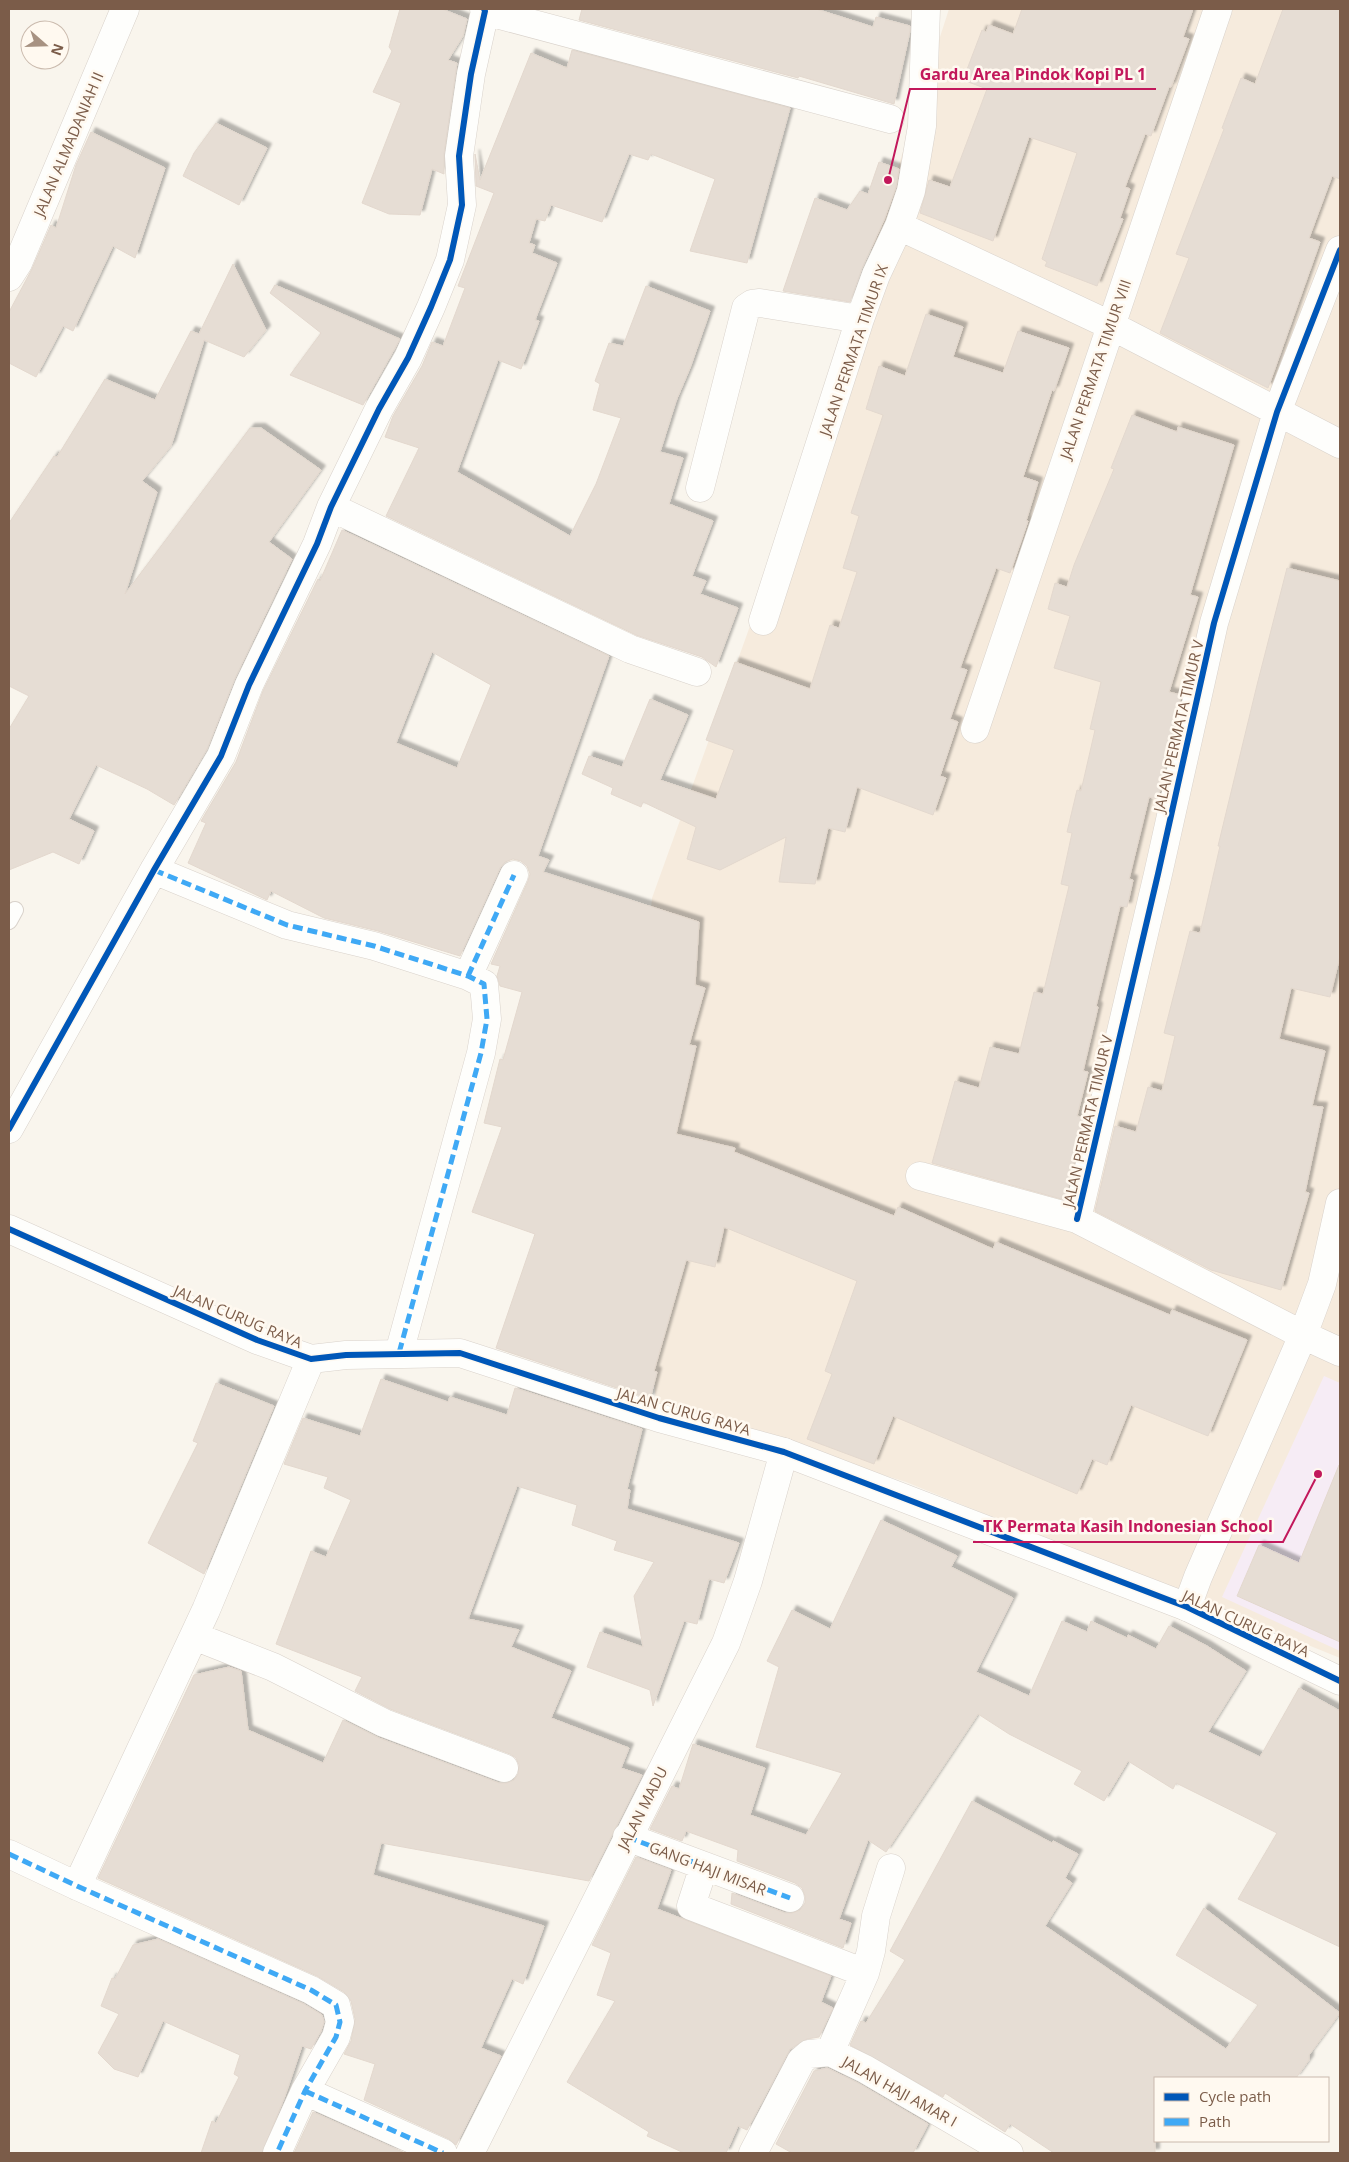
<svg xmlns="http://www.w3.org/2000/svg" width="1349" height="2162" font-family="'Open Sans',sans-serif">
<defs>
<filter id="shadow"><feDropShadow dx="4.5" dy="-4.5" stdDeviation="1" flood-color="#0004"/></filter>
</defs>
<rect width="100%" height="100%" fill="#f9f5ed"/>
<!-- residential -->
<path fill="#f6ebdd" d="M 949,9 L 1340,9 L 1340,1658 L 906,1482 L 656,1404 L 634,1109 L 652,898 L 750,626 Z"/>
<!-- education -->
<path fill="#f6ecf5" d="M 1324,1376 L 1340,1383 L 1340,1651 L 1222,1597 Z"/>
<!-- building -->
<path fill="#e6ddd4" stroke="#e3d8ce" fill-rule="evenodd" filter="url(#shadow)" d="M 400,9 L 442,9 L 467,19 L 463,36 L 448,60 L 457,63 L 444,154 L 444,174 L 432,169 L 420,215 L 389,214 L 362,203 L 401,103 L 373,92 L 392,51 L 389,47 Z
M 582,9 L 816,9 L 873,27 L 876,17 L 910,26 L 910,31 L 894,104 L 799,76 L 798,78 L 579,20 Z
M 1022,9 L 1193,9 L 1183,37 L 1189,39 L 1171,87 L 1169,87 L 1151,136 L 1145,134 L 1125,187 L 1130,189 L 1120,218 L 1123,219 L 1097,286 L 1045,266 L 1047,262 L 1042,259 L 1077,153 L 1029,137 L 993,241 L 920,213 L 929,180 L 950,187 L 987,89 L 963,80 L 982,30 L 986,32 L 989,25 L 1013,34 Z
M 1283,9 L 1340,9 L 1340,179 L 1332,176 L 1309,238 L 1320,242 L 1268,388 L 1160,333 L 1189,258 L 1176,254 L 1224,129 L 1222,128 L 1241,78 L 1255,84 Z
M 572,50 L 790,108 L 747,263 L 690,251 L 715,179 L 651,154 L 648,160 L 629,154 L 602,222 L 551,205 L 545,221 L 536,219 L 529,243 L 535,245 L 532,253 L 557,263 L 535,320 L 539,321 L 521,369 L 498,360 L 457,472 L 570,536 L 596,484 L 621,418 L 593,410 L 600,384 L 595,381 L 609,343 L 623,346 L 646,286 L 710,311 L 690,368 L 676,401 L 660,452 L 683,458 L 669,504 L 713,521 L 692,576 L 706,581 L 700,594 L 738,608 L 716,667 L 702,657 L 636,635 L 386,516 L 419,448 L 385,437 L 393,416 L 422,366 L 432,342 L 443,346 L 465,288 L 458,286 L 494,193 L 476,186 L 475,154 L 480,180 L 531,53 L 567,68 Z
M 216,123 L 267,148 L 239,205 L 183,176 L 194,153 Z
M 91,132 L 165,168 L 135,258 L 113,246 L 73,331 L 63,326 L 36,377 L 9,363 L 9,312 L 32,269 L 51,225 L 56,228 L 76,165 Z
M 879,162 L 899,169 L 896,187 L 884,220 L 862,268 L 850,302 L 783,291 L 815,198 L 847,210 L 860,191 L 868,194 Z
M 233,264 L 266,330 L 244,357 L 204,340 L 171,446 L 142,481 L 157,492 L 125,594 L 250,428 L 261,428 L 321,470 L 269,542 L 292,559 L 235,678 L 207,749 L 174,805 L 147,789 L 96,765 L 69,819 L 94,831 L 79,864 L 53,852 L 9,870 L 9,729 L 29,696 L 9,686 L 9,523 L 54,456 L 57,457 L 105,379 L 155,400 L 191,331 L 199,334 Z
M 275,285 L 400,339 L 363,405 L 290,375 L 321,333 L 270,293 Z
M 926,314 L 963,327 L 953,357 L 1003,373 L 1018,331 L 1069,348 L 1054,391 L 1052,390 L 1023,477 L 1038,482 L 1026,521 L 1028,521 L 1010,573 L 996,568 L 960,668 L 967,670 L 950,719 L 958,722 L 940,776 L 946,778 L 933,815 L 857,787 L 845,832 L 828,828 L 815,884 L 779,882 L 786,837 L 720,870 L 687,859 L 696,827 L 643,802 L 641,807 L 611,794 L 613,788 L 582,774 L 589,756 L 622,767 L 650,699 L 688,715 L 660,780 L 716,799 L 734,750 L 706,740 L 735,662 L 810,689 L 830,625 L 839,628 L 857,572 L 843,568 L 859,516 L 851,513 L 883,415 L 866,409 L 879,366 L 905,376 Z
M 1132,415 L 1177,432 L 1178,427 L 1234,445 L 1190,595 L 1198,597 L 1169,692 L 1181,695 L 1158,799 L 1149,797 L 1129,879 L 1133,880 L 1127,907 L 1120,906 L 1096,1006 L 1098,1007 L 1083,1071 L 1088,1072 L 1077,1116 L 1085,1118 L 1065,1200 L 932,1163 L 955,1081 L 979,1088 L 990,1047 L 1019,1054 L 1034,992 L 1043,994 L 1069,886 L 1061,884 L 1072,833 L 1067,832 L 1077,790 L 1081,791 L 1095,730 L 1090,729 L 1101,682 L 1054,668 L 1070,616 L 1048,609 L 1055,583 L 1067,587 L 1074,565 L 1114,469 L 1111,468 Z
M 342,530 L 609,656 L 538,856 L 549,860 L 543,872 L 699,922 L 695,985 L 705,988 L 689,1045 L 696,1046 L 676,1134 L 735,1148 L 734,1152 L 894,1216 L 898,1207 L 993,1249 L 996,1242 L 1170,1315 L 1172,1310 L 1247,1340 L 1208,1436 L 1131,1405 L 1107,1465 L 1092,1459 L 1077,1494 L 893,1416 L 874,1464 L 807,1439 L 832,1374 L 825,1371 L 857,1281 L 724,1227 L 715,1267 L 686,1260 L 654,1371 L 657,1372 L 650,1399 L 496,1348 L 535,1234 L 472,1212 L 502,1127 L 484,1123 L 500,1059 L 503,1060 L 522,992 L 500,986 L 497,976 L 500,966 L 491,964 L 528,881 L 530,874 L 527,866 L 521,861 L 513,859 L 505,862 L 500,868 L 460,956 L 378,931 L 324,918 L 271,891 L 267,900 L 188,863 L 206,823 L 201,821 L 236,762 L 263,691 L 318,579 L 320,581 ZM 432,652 L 491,685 L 457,768 L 396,743 Z
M 1287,568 L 1340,581 L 1340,956 L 1330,997 L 1291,988 L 1279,1039 L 1325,1051 L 1312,1106 L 1323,1107 L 1305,1192 L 1309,1193 L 1281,1290 L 1211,1270 L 1095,1211 L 1115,1126 L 1136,1132 L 1148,1087 L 1162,1091 L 1175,1036 L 1164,1033 L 1190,931 L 1200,933 L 1220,846 L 1218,846 L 1257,685 Z
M 381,1379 L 448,1402 L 450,1397 L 507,1415 L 515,1388 L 642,1429 L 627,1489 L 630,1490 L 627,1509 L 739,1543 L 724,1583 L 709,1579 L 697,1624 L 684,1621 L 653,1706 L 650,1690 L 587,1667 L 600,1632 L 643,1647 L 634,1596 L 654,1562 L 614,1550 L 617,1541 L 572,1525 L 577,1505 L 517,1486 L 468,1619 L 519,1630 L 511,1647 L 571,1671 L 551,1718 L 629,1748 L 621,1768 L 642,1775 L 589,1881 L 381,1843 L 373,1875 L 544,1926 L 523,1984 L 512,1979 L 481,2048 L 501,2056 L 456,2145 L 449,2139 L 364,2100 L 375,2064 L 344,2054 L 351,2041 L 355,2019 L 351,2001 L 344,1992 L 317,1976 L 98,1878 L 194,1675 L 229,1667 L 241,1671 L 248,1730 L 323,1763 L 343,1720 L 379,1738 L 499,1783 L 507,1783 L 514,1780 L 518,1774 L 519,1765 L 516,1758 L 510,1754 L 390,1709 L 355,1691 L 362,1677 L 276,1644 L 311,1551 L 326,1557 L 351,1500 L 324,1488 L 328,1477 L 284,1464 L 303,1418 L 360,1436 Z
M 216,1383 L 274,1406 L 204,1574 L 148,1543 L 198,1443 L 193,1441 Z
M 1339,1465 L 1340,1465 L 1340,1642 L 1237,1596 L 1259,1545 L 1299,1563 Z
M 881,1520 L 957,1556 L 951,1567 L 1013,1598 L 976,1672 L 1029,1696 L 1062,1621 L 1087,1632 L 1091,1621 L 1127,1638 L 1128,1635 L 1156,1649 L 1169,1626 L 1207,1646 L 1246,1671 L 1208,1732 L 1260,1757 L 1299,1688 L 1340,1711 L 1340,1947 L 1238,1899 L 1277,1833 L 1176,1783 L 1173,1789 L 1128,1761 L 1104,1801 L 1074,1784 L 1082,1771 L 1009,1734 L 978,1714 L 886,1852 L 868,1840 L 839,1919 L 851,1923 L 843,1948 L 731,1904 L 732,1893 L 785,1913 L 792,1913 L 800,1910 L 805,1903 L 805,1896 L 802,1888 L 795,1883 L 737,1861 L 738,1850 L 686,1831 L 682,1841 L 650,1829 L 672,1786 L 679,1789 L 693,1744 L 765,1768 L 750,1815 L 806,1835 L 842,1773 L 756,1747 L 779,1667 L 767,1661 L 792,1610 L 830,1629 Z
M 972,1801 L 1052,1843 L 1053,1841 L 1078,1854 L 1065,1878 L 1072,1883 L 1045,1926 L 1226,2049 L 1258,2005 L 1176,1955 L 1204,1908 L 1340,2013 L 1309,2055 L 1309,2060 L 1296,2078 L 1155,2078 L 1155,2153 L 1054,2153 L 1010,2124 L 1005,2132 L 945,2093 L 943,2097 L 850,2045 L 861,2021 L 866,2023 L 905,1960 L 890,1951 Z
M 636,1857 L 671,1870 L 657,1909 L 831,1976 L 821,2002 L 833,2008 L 819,2037 L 807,2039 L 790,2049 L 747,2130 L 738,2126 L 726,2153 L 684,2153 L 647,2136 L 649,2132 L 567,2082 L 615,2001 L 597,1995 L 611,1953 L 592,1945 Z
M 158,1939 L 304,2004 L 322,2015 L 324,2022 L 321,2031 L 311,2049 L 302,2046 L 285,2096 L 262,2153 L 201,2153 L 212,2121 L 216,2123 L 239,2077 L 234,2074 L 240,2055 L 163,2021 L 138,2077 L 114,2069 L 98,2053 L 119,2014 L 101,2006 L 112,1978 L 115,1979 L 133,1945 Z
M 827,2068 L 858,2083 L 928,2124 L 913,2153 L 792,2153 L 776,2144 L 814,2071 Z
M 313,2112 L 405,2153 L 294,2153 Z"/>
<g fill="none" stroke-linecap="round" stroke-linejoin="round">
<!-- service casing -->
<g stroke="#d9d2cb" stroke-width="18">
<path id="service" d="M 9,921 L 15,910"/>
</g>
<!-- minor casing -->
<g stroke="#d9d2cb" stroke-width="29">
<path id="minor" d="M 485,11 L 890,119
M 899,226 L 1110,325 L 1340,444
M 9,277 L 18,263 L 125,9
M 700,488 L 746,308 L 752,304 L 760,303 L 860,319
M 331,507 L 630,649 L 697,672
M 763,621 L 860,319 L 876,275 L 899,226 L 911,191 L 922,126 L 926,9
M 975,729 L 1218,9
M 154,870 L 287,925 L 374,946 L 468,976 L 484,984 L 487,1019 L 481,1053 L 399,1353
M 468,976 L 514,875
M 9,1129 L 154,870 L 221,756 L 249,685 L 317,544 L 331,507 L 379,409 L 408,358 L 431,307 L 450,260 L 462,205 L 459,156 L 471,74 L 485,11 L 484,9
M 920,1176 L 1077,1219 L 1303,1335 L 1340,1352
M 1077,1219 L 1158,874 L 1214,623 L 1277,412 L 1340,250
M 1187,1607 L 1198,1577 L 1303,1335 L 1322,1284 L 1340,1203
M 194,1636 L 273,1667 L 384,1723 L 504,1768
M 627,1837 L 790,1898
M 9,1854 L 77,1886 L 311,1990 L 336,2005 L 340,2022 L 336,2037 L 305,2091 L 277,2153
M 704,1866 L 691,1906 L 865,1973
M 77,1886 L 206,1610 L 311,1359
M 830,2052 L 865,1973 L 871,1951 L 876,1916 L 891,1868
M 305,2091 L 443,2153
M 470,2153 L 726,1643 L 748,1581 L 784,1452
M 753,2153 L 801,2061 L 809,2054 L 830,2052 L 865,2069 L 1009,2153"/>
</g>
<!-- tertiary casing -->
<g stroke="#d9d2cb" stroke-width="29">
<path id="tertiary" d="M 9,1229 L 257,1340 L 311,1359 L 346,1355 L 460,1353 L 659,1418 L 784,1452 L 1187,1607 L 1340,1681"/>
</g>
<!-- service -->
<use href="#service" stroke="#fefefc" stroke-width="16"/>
<!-- minor -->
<use href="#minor" stroke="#fefefc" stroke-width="28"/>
<!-- tertiary -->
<use href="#tertiary" stroke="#fefefc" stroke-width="28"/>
<!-- quiet -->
<path stroke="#3fa9f5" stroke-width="5" stroke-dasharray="10 5" stroke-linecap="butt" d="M 154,870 L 287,925 L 374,946 L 468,976 L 484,984 L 487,1019 L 481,1053 L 399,1353
M 468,976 L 514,875
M 627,1837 L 790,1898
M 9,1854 L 77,1886 L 311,1990 L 336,2005 L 340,2022 L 336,2037 L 305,2091 L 277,2153
M 305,2091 L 443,2153"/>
<!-- cycleway casing -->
<g stroke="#fff9f0" stroke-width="9">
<path id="cycleway" d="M 9,1129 L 154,870 L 221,756 L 249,685 L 317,544 L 331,507 L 379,409 L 408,358 L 431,307 L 450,260 L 462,205 L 459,156 L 471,74 L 485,11 L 484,9
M 1077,1219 L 1158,874 L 1214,623 L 1277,412 L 1340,250
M 9,1229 L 257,1340 L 311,1359 L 346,1355 L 460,1353 L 659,1418 L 784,1452 L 1187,1607 L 1340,1681"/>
</g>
<!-- cycleway -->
<use href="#cycleway" stroke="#0057b8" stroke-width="6"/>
</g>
<g text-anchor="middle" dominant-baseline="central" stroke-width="5" stroke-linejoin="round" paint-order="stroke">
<!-- street labels -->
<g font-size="15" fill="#7b5c49" stroke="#fff9f0">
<text transform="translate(68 144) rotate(-67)">JALAN ALMADANIAH II</text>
<text transform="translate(853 350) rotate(-71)">JALAN PERMATA TIMUR IX</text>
<text transform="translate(1095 369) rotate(-71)">JALAN PERMATA TIMUR VIII</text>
<text transform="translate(1178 726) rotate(-77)">JALAN PERMATA TIMUR V</text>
<text transform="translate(1087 1121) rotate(-77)">JALAN PERMATA TIMUR V</text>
<text transform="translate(238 1316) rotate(23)">JALAN CURUG RAYA</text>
<text transform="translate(684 1411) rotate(16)">JALAN CURUG RAYA</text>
<text transform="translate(1246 1623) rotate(25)">JALAN CURUG RAYA</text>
<text transform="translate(642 1808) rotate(-63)">JALAN MADU</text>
<text transform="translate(708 1868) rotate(21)">GANG HAJI MISAR</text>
<text transform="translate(900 2091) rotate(29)">JALAN HAJI AMAR I</text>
</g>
</g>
<!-- callouts -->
<path fill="none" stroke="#c2185b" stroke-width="2" d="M888 180L910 89H1156M1318 1474L1283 1542H973"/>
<g fill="#c2185b" stroke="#fff9f0" stroke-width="2">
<circle cx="888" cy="180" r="5"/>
<circle cx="1318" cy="1474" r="5"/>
</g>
<g font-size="16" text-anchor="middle" font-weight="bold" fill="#c2185b" stroke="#fff9f0" stroke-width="5" stroke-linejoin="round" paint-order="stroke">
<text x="1033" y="80">Gardu Area Pindok Kopi PL 1</text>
<text x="1128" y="1532">TK Permata Kasih Indonesian School</text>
</g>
<!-- border -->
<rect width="1349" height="2162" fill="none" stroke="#7b5c49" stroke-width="20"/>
<!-- legend -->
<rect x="1154" y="2077" width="175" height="65" fill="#fff9f0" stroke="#cabaad"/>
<rect x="1164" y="2093" width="25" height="8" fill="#0057b8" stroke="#cabaad"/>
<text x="1199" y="2102" font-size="15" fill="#7b5c49">Cycle path</text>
<rect x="1164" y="2118" width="25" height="8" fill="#3fa9f5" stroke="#cabaad"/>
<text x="1199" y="2127" font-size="15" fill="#7b5c49">Path</text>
<!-- north arrow -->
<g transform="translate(45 45) rotate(110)"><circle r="24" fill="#fff9f0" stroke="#cabaad"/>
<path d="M0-4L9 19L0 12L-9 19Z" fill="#a79282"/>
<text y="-8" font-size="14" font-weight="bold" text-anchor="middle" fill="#7b5c49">N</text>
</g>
</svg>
